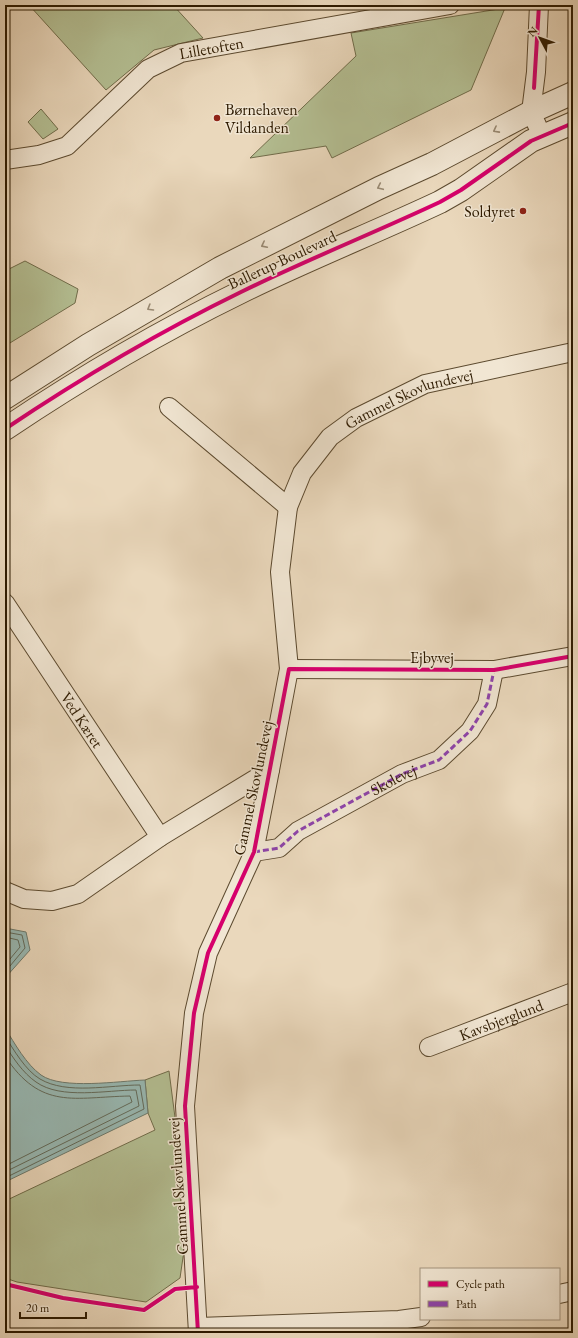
<svg xmlns="http://www.w3.org/2000/svg" width="578" height="1338" font-family="'EB Garamond',serif">
<rect width="100%" height="100%" fill="#ead8bc"/>
<filter id="stains"><feTurbulence type="fractalNoise" baseFrequency=".005" numOctaves="4"/><feColorMatrix values="0 0 0 0 .2 0 0 0 0 .09 0 0 0 0 .02 0 0 0 .5 -.17"/></filter>
<radialGradient id="worn" r=".72"><stop offset=".6" stop-color="#630" stop-opacity="0"/><stop offset="1" stop-color="#630" stop-opacity=".3"/></radialGradient>
<!-- green -->
<path fill="#b4bf93" stroke="#706c4a" d="M 29,5 L 173,5 L 203,38 L 154,50 L 106,90 Z
M 505,8 L 471,90 L 332,158 L 326,146 L 250,158 L 356,56 L 351,33 Z
M 41,109 L 58,129 L 43,139 L 28,122 Z
M 25,261 L 78,289 L 75,303 L 5,346 L 5,271 Z
M 169,1071 L 177,1133 L 186,1237 L 180,1278 L 146,1302 L 17,1282 L 5,1278 L 5,1201 L 155,1130 L 148,1113 L 145,1080 Z"/>
<!-- water -->
<path fill="#98b9b4" stroke="#6d796c" d="M 5,928 L 26,932 L 30,950 L 5,978 Z
M 5,1028 C 15,1044 26,1064 41,1075 C 62,1090 119,1081 145,1080 L 148,1113 L 5,1182 Z"/>
<g fill="none" stroke-linecap="round" stroke-linejoin="round">
<!-- shore -->
<path stroke="#626a5a" stroke-width="1" d="M 5,932 L 22,935 L 25,948 L 5,972
M 5,937 L 18,940 L 20,947 L 5,965
M 5,1036 C 13,1049 26,1071 40,1079 C 67,1095 110,1085 140,1085 L 144,1109 L 5,1178
M 5,1045 C 13,1058 23,1073 36,1082 C 61,1100 107,1090 136,1090 L 139,1106 L 5,1172
M 5,1056 C 41,1111 74,1097 130,1096 L 132,1102 L 5,1166"/>
<!-- minor casing -->
<g stroke="#5c4a2f" stroke-width="20">
<g id="minor">
<path d="M 539,5 L 536,72 L 531,112 L 542,136"/>
<path id="s1" d="M 5,160 L 39,155 L 67,146 L 148,69 L 181,53 L 450,5"/>
<path d="M 169,407 L 288,507"/>
<path id="s2" d="M 5,603 L 160,837"/>
<path d="M 289,669 L 494,670 L 573,656"/>
<path id="s3" d="M 254,852 L 279,848 L 298,831 L 402,774 L 439,760 L 470,731 L 487,704 L 494,670"/>
<path d="M 5,891 L 24,899 L 52,901 L 78,894 L 160,837 L 270,770"/>
<path id="s4" d="M 429,1047 L 573,992"/>
<path d="M 559,1294 L 573,1291"/>
<path d="M 198,1327 L 399,1320 L 421,1317"/>
<path id="s5" d="M 198,1333 L 185,1106 L 194,1013 L 208,953 L 254,852 L 270,770 L 289,669 L 280,572 L 288,507 L 302,473 L 330,437 L 356,418 L 425,384 L 573,352"/>
</g>
</g>
<!-- tertiary casing -->
<g stroke="#5c4a2f" stroke-width="24">
<path id="tertiary" d="M 5,398 L 88,345 L 220,268 L 379,188 L 432,164 L 531,112 L 573,93
M 5,429 C 81,378 159,332 241,292 C 306,260 374,233 440,202 L 461,190 L 531,141 L 573,123"/>
</g>
<!-- minor -->
<use href="#minor" stroke="#f1e6d3" stroke-width="18"/>
<!-- tertiary -->
<use href="#tertiary" stroke="#f1e6d3" stroke-width="22"/>
<!-- quiet -->
<path stroke="#8e44ad" stroke-width="3" stroke-dasharray="6 3" stroke-linecap="butt" d="M 254,852 L 279,848 L 298,831 L 402,774 L 439,760 L 470,731 L 487,704 L 494,670"/>
<!-- cycleway casing -->
<g stroke="#f1e6d3" stroke-width="6">
<path id="cycleway" d="M 534,88 L 539,5
M 5,429 C 81,378 159,332 241,292 C 306,260 374,233 440,202 L 461,190 L 531,141 L 573,123
M 5,1284 L 63,1298 L 144,1310 L 175,1289 L 197,1287
M 198,1333 L 185,1106 L 194,1013 L 208,953 L 254,852 L 289,669 L 494,670 L 573,656"/>
</g>
<!-- cycleway -->
<use href="#cycleway" stroke="#d6006c" stroke-width="4"/>
</g>
<!-- one-way arrows -->
<defs><path id="oneway-chevron" d="M-2-3.5L2.5 0L-2 3.5" fill="none" stroke-width="1.6" stroke-linecap="round" stroke-linejoin="round"/></defs>
<g stroke="#998a74">
<use href="#oneway-chevron" transform="translate(496 130) rotate(152)"/>
<use href="#oneway-chevron" transform="translate(380 187) rotate(155)"/>
<use href="#oneway-chevron" transform="translate(264 245) rotate(153)"/>
<use href="#oneway-chevron" transform="translate(150 308) rotate(149)"/>
</g>
<!-- markers -->
<g fill="#8f2418" stroke="#f1e6d3" stroke-width="1.5">
<circle cx="217" cy="118" r="4"/>
<circle cx="523" cy="211" r="4"/>
</g>
<g text-anchor="middle" dominant-baseline="central" stroke-width="3" stroke-linejoin="round" paint-order="stroke">
<!-- street labels -->
<g font-size="16" fill="#2d1a00" stroke="#f1e6d3">
<text stroke="none"><textPath href="#s1" startOffset="243">Lilletoften</textPath></text>
<text transform="translate(282 260) rotate(-25)">Ballerup Boulevard</text>
<text stroke="none"><textPath href="#s5" startOffset="1014">Gammel Skovlundevej</textPath></text>
<text x="432" y="657">Ejbyvej</text>
<text stroke="none"><textPath href="#s2" startOffset="140">Ved Kæret</textPath></text>
<text stroke="none"><textPath href="#s3" startOffset="159">Skolevej</textPath></text>
<text transform="translate(253 788) rotate(-78)">Gammel Skovlundevej</text>
<text stroke="none"><textPath href="#s4" startOffset="77">Kavsbjerglund</textPath></text>
<text transform="translate(178 1186) rotate(-94)">Gammel Skovlundevej</text>
</g>
<!-- poi labels -->
<g font-size="16" fill="#2d1a00" stroke="#f1e6d3" text-anchor="start">
<text x="225" y="109">Børnehaven<tspan x="225" dy="18">Vildanden</tspan></text>
<text x="515" y="211" text-anchor="end">Soldyret</text>
</g>
</g>
<!-- margin -->
<rect width="578" height="1338" fill="none" stroke="#ead8bc" stroke-width="20"/>
<rect x="6" y="6" width="566" height="1326" fill="none" stroke="#2d1a00" stroke-width="2"/>
<rect x="10" y="10" width="558" height="1318" fill="none" stroke="#2d1a00"/>
<!-- legend -->
<rect x="420" y="1268" width="140" height="52" fill="#f1e6d3" stroke="#a3947f"/>
<rect x="428" y="1281" width="20" height="6" fill="#d6006c" stroke="#a3947f"/>
<text x="456" y="1288" font-size="12" fill="#2d1a00">Cycle path</text>
<rect x="428" y="1301" width="20" height="6" fill="#8e44ad" stroke="#a3947f"/>
<text x="456" y="1308" font-size="12" fill="#2d1a00">Path</text>
<!-- north arrow -->
<g transform="translate(540 38) rotate(311)" stroke="#f1e6d3" stroke-width="3" paint-order="stroke">
<path d="M0-3L7 15L0 10L-7 15Z" fill="#2d1a00"/>
<text y="-6" font-size="11" font-weight="bold" text-anchor="middle" fill="#2d1a00">N</text>
</g>
<!-- scale -->
<path d="M20 1312v6h66v-6" fill="none" stroke="#2d1a00" stroke-width="2"/>
<text x="26" y="1312" font-size="12" fill="#2d1a00" stroke="#f1e6d3" stroke-width="3" paint-order="stroke">20 m</text>
<rect width="100%" height="100%" filter="url(#stains)"/>
<rect width="100%" height="100%" fill="url(#worn)"/>
</svg>
